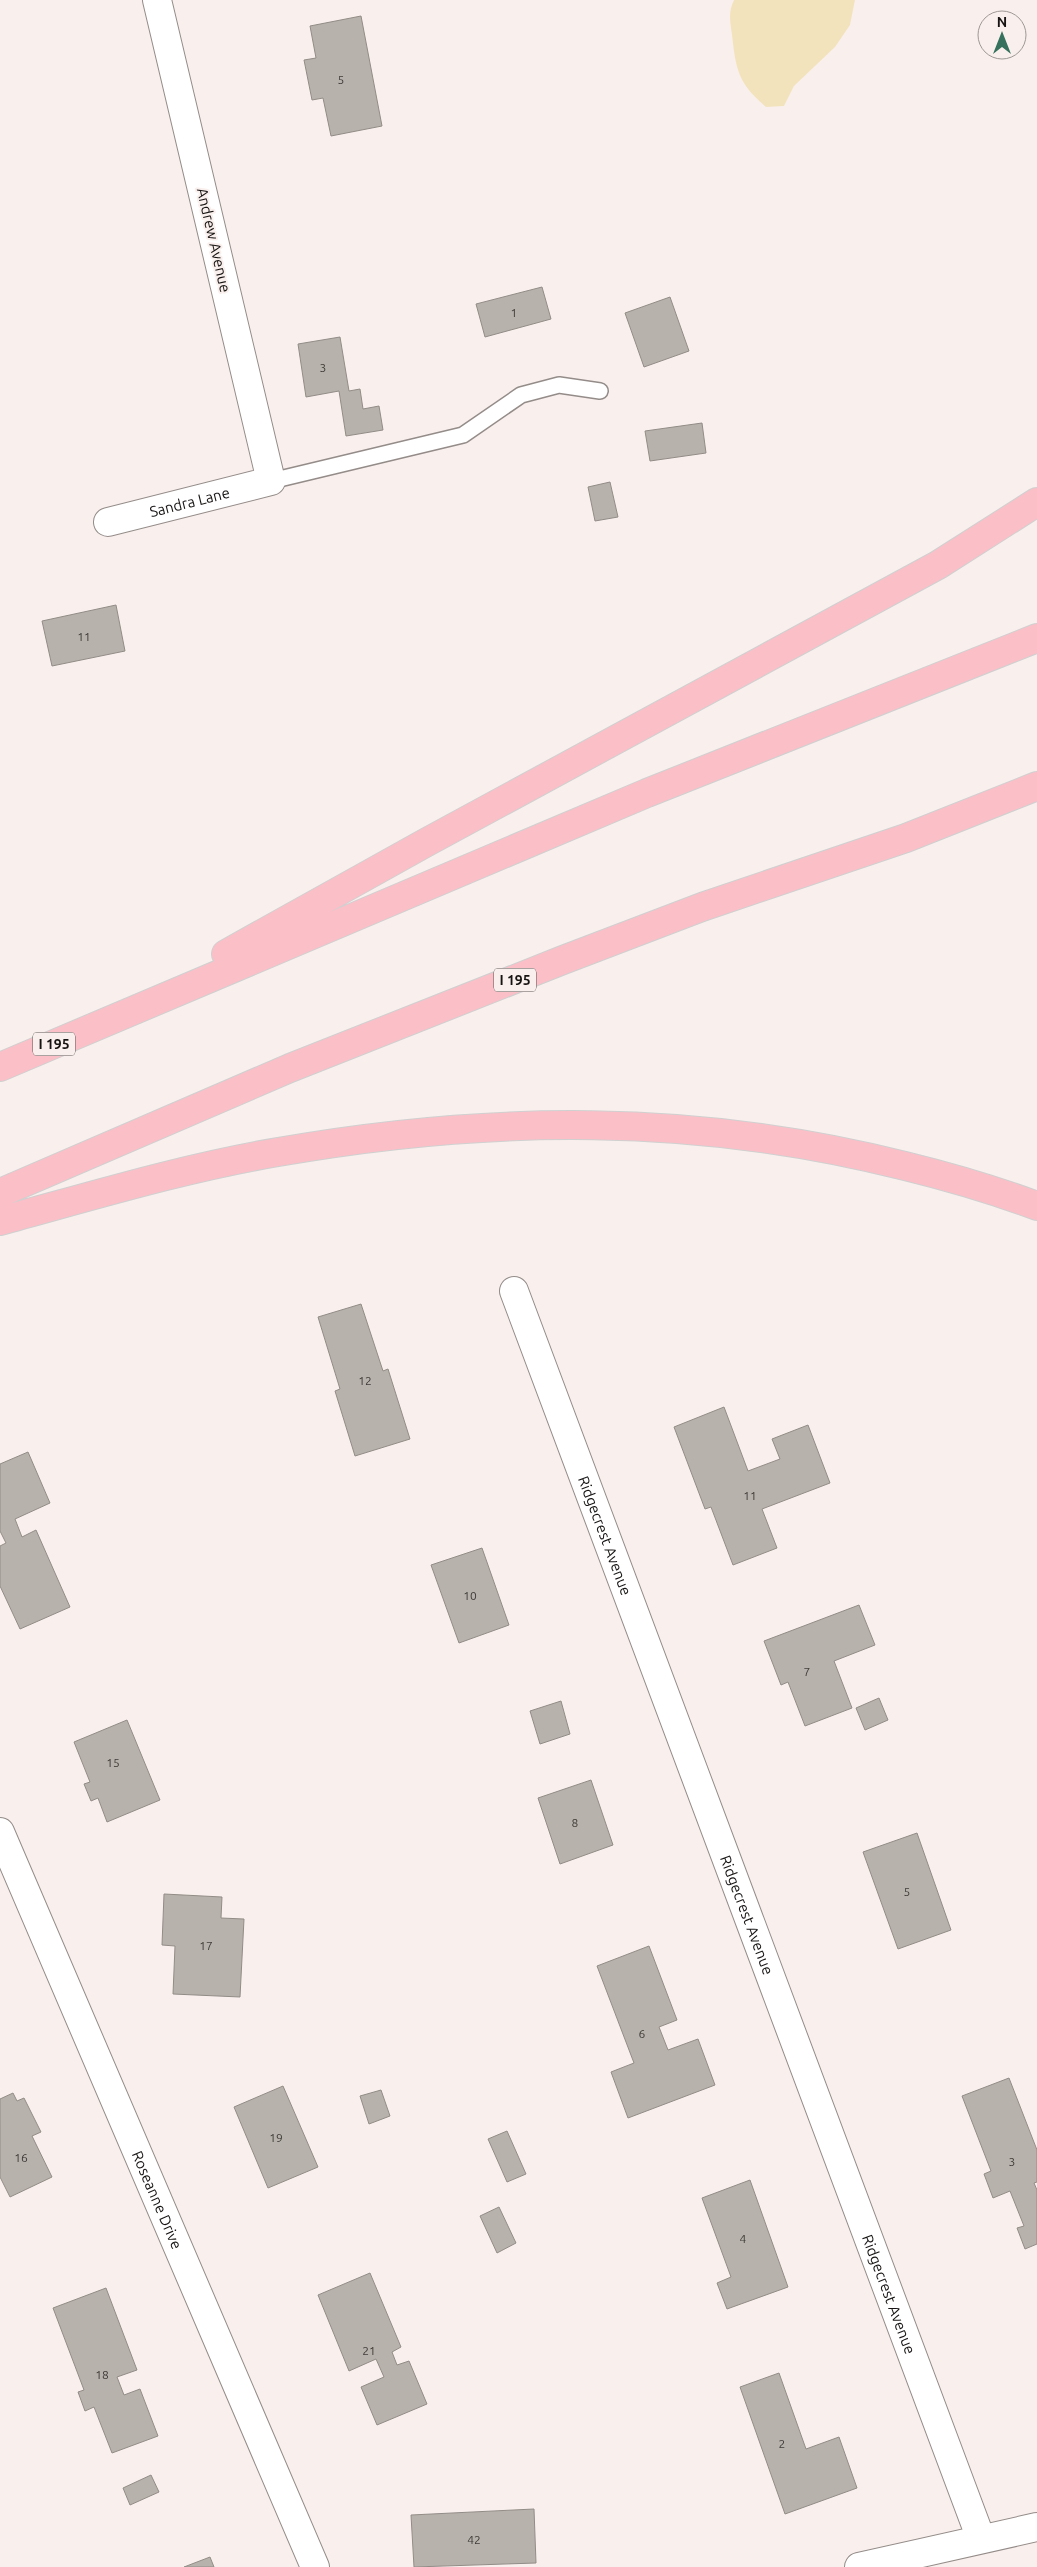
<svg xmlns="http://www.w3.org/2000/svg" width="1037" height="2567" font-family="Ubuntu,sans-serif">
<rect width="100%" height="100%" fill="#f9f0ed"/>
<!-- green -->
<path fill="#f3e3bd" d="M 734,0 L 855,0 L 850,25 L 835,47 L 794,86 L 784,106 L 766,107 C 738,83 736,70 732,35 C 730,21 728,12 734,0 Z"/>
<!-- building -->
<path fill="#b8b2ac" stroke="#928c87" d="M 361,16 L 382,126 L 331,136 L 323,98 L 312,100 L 304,60 L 316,58 L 310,26 Z
M 542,287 L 551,319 L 485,337 L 476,304 Z
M 670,297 L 689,351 L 644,367 L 625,313 Z
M 340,337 L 349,391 L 360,389 L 363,409 L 379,406 L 383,430 L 346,436 L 339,391 L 306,397 L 298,344 Z
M 702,423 L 706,453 L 650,461 L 645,431 Z
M 610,482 L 618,517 L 595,521 L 588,487 Z
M 116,605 L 125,651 L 52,666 L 42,621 Z
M 361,1304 L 383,1371 L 388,1369 L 410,1439 L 355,1456 L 335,1391 L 340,1389 L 318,1317 Z
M 724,1407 L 748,1471 L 780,1459 L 772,1439 L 808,1425 L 830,1483 L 762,1509 L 777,1548 L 733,1565 L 711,1507 L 705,1509 L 674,1427 Z
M 28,1452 L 50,1503 L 15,1519 L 22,1537 L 36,1530 L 70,1607 L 20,1629 L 0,1586 L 0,1546 L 6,1543 L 0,1531 L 0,1464 Z
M 482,1548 L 509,1625 L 459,1643 L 431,1565 Z
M 859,1605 L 875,1645 L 834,1661 L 852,1708 L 805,1726 L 788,1682 L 781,1685 L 764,1641 Z
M 879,1698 L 888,1720 L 865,1730 L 856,1708 Z
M 561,1701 L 570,1734 L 540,1744 L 530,1711 Z
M 127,1720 L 160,1800 L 107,1822 L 98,1798 L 91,1801 L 84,1784 L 90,1782 L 74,1742 Z
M 591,1780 L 613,1845 L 560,1864 L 538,1798 Z
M 917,1833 L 951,1930 L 898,1949 L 863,1852 Z
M 164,1894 L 222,1897 L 221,1918 L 244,1919 L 240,1997 L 173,1994 L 175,1946 L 162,1945 Z
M 649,1946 L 677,2020 L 659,2027 L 668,2050 L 698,2039 L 715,2085 L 628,2118 L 611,2072 L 634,2063 L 597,1966 Z
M 1009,2078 L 1037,2150 L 1037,2182 L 1034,2183 L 1037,2190 L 1037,2244 L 1025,2249 L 1017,2228 L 1024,2226 L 1010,2191 L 993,2198 L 984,2174 L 991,2171 L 962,2096 Z
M 283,2086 L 318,2167 L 268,2188 L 234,2107 Z
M 381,2090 L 390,2116 L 369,2124 L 360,2096 Z
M 13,2093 L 17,2101 L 24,2098 L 41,2132 L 32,2136 L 52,2177 L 10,2197 L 0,2177 L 0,2099 Z
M 507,2131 L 526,2174 L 507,2182 L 488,2139 Z
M 750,2180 L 788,2287 L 727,2309 L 717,2283 L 731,2277 L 702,2198 Z
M 499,2207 L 516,2243 L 497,2253 L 480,2216 Z
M 370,2273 L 401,2347 L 392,2352 L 397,2365 L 409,2361 L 427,2404 L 377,2425 L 361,2387 L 384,2377 L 376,2359 L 349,2371 L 318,2295 Z
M 106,2288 L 137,2370 L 117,2377 L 124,2395 L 140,2389 L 158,2436 L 112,2453 L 94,2407 L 85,2411 L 78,2392 L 84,2390 L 53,2308 Z
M 779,2373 L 806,2449 L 839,2437 L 857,2488 L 785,2514 L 740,2387 Z
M 151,2475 L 159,2492 L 130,2505 L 123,2488 Z
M 534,2509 L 536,2563 L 414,2567 L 411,2515 Z
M 210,2557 L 214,2567 L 184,2567 Z"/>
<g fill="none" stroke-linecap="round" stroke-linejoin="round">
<!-- lane casing -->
<g stroke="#948c89" stroke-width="18">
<path id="lane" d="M 271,481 L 463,435 L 521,395 L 559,385 L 600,391"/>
</g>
<!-- street casing -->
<g stroke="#948c89" stroke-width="30">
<g id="street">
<path id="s1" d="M 108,522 L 271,481 L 157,0"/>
<path id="s2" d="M 514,1291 L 981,2539"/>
<path id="s3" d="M 0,1832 L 315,2567"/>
<path d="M 859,2567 L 1037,2527"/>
</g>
</g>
<!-- highway casing -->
<g stroke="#d0d0d0" stroke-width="30">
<path id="highway" d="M 226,954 L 427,842 L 938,565 L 1037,502
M 0,1067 L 647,793 L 1037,638
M 0,1193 L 290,1068 L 563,960 L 702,907 L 906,838 L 1037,786
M 0,1221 C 92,1196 184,1168 278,1152 C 490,1115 696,1113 905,1166 C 950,1177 994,1190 1037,1206"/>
</g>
<!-- lane -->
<use href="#lane" stroke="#fff" stroke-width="15"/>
<!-- street -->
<use href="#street" stroke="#fff" stroke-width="28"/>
<!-- highway -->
<use href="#highway" stroke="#fbbfc8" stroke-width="28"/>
</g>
<g text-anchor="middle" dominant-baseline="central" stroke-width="4" stroke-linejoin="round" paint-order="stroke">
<!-- number labels -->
<g font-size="12" fill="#3e3b38">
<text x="341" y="79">5</text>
<text x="514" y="312">1</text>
<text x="323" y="367">3</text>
<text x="84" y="636">11</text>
<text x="365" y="1380">12</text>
<text x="750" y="1495">11</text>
<text x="470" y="1595">10</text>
<text x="807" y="1671">7</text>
<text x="113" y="1762">15</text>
<text x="575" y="1822">8</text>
<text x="907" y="1891">5</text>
<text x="206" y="1945">17</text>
<text x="642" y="2033">6</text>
<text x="276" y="2137">19</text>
<text x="21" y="2157">16</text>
<text x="1012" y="2161">3</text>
<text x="743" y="2238">4</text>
<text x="369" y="2350">21</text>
<text x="102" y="2374">18</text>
<text x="782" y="2443">2</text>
<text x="474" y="2539">42</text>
</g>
<!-- shield labels -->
<g fill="#f9f0ed" stroke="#5a5554" stroke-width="1">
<rect x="494" y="968.5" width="42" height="23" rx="4"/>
<rect x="33" y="1032.5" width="42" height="23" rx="4"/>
</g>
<g font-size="14" font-weight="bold" fill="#161312">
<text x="515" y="980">I 195</text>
<text x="54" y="1044">I 195</text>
</g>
<!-- street labels -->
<g font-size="15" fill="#161312" stroke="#f9f0ed">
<text transform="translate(214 240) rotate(77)">Andrew Avenue</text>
<text stroke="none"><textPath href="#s1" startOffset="84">Sandra Lane</textPath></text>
<text stroke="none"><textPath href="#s2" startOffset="261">Ridgecrest Avenue</textPath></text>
<text stroke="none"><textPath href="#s2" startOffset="666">Ridgecrest Avenue</textPath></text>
<text stroke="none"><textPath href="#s3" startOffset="400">Roseanne Drive</textPath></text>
<text stroke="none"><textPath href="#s2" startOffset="1071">Ridgecrest Avenue</textPath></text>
</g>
</g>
<!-- north arrow -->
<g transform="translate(1002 35)"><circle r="24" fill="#f9f0ed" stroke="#9e9895"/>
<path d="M0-4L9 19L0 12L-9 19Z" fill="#35715c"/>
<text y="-8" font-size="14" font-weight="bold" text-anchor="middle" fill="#161312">N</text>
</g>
</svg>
